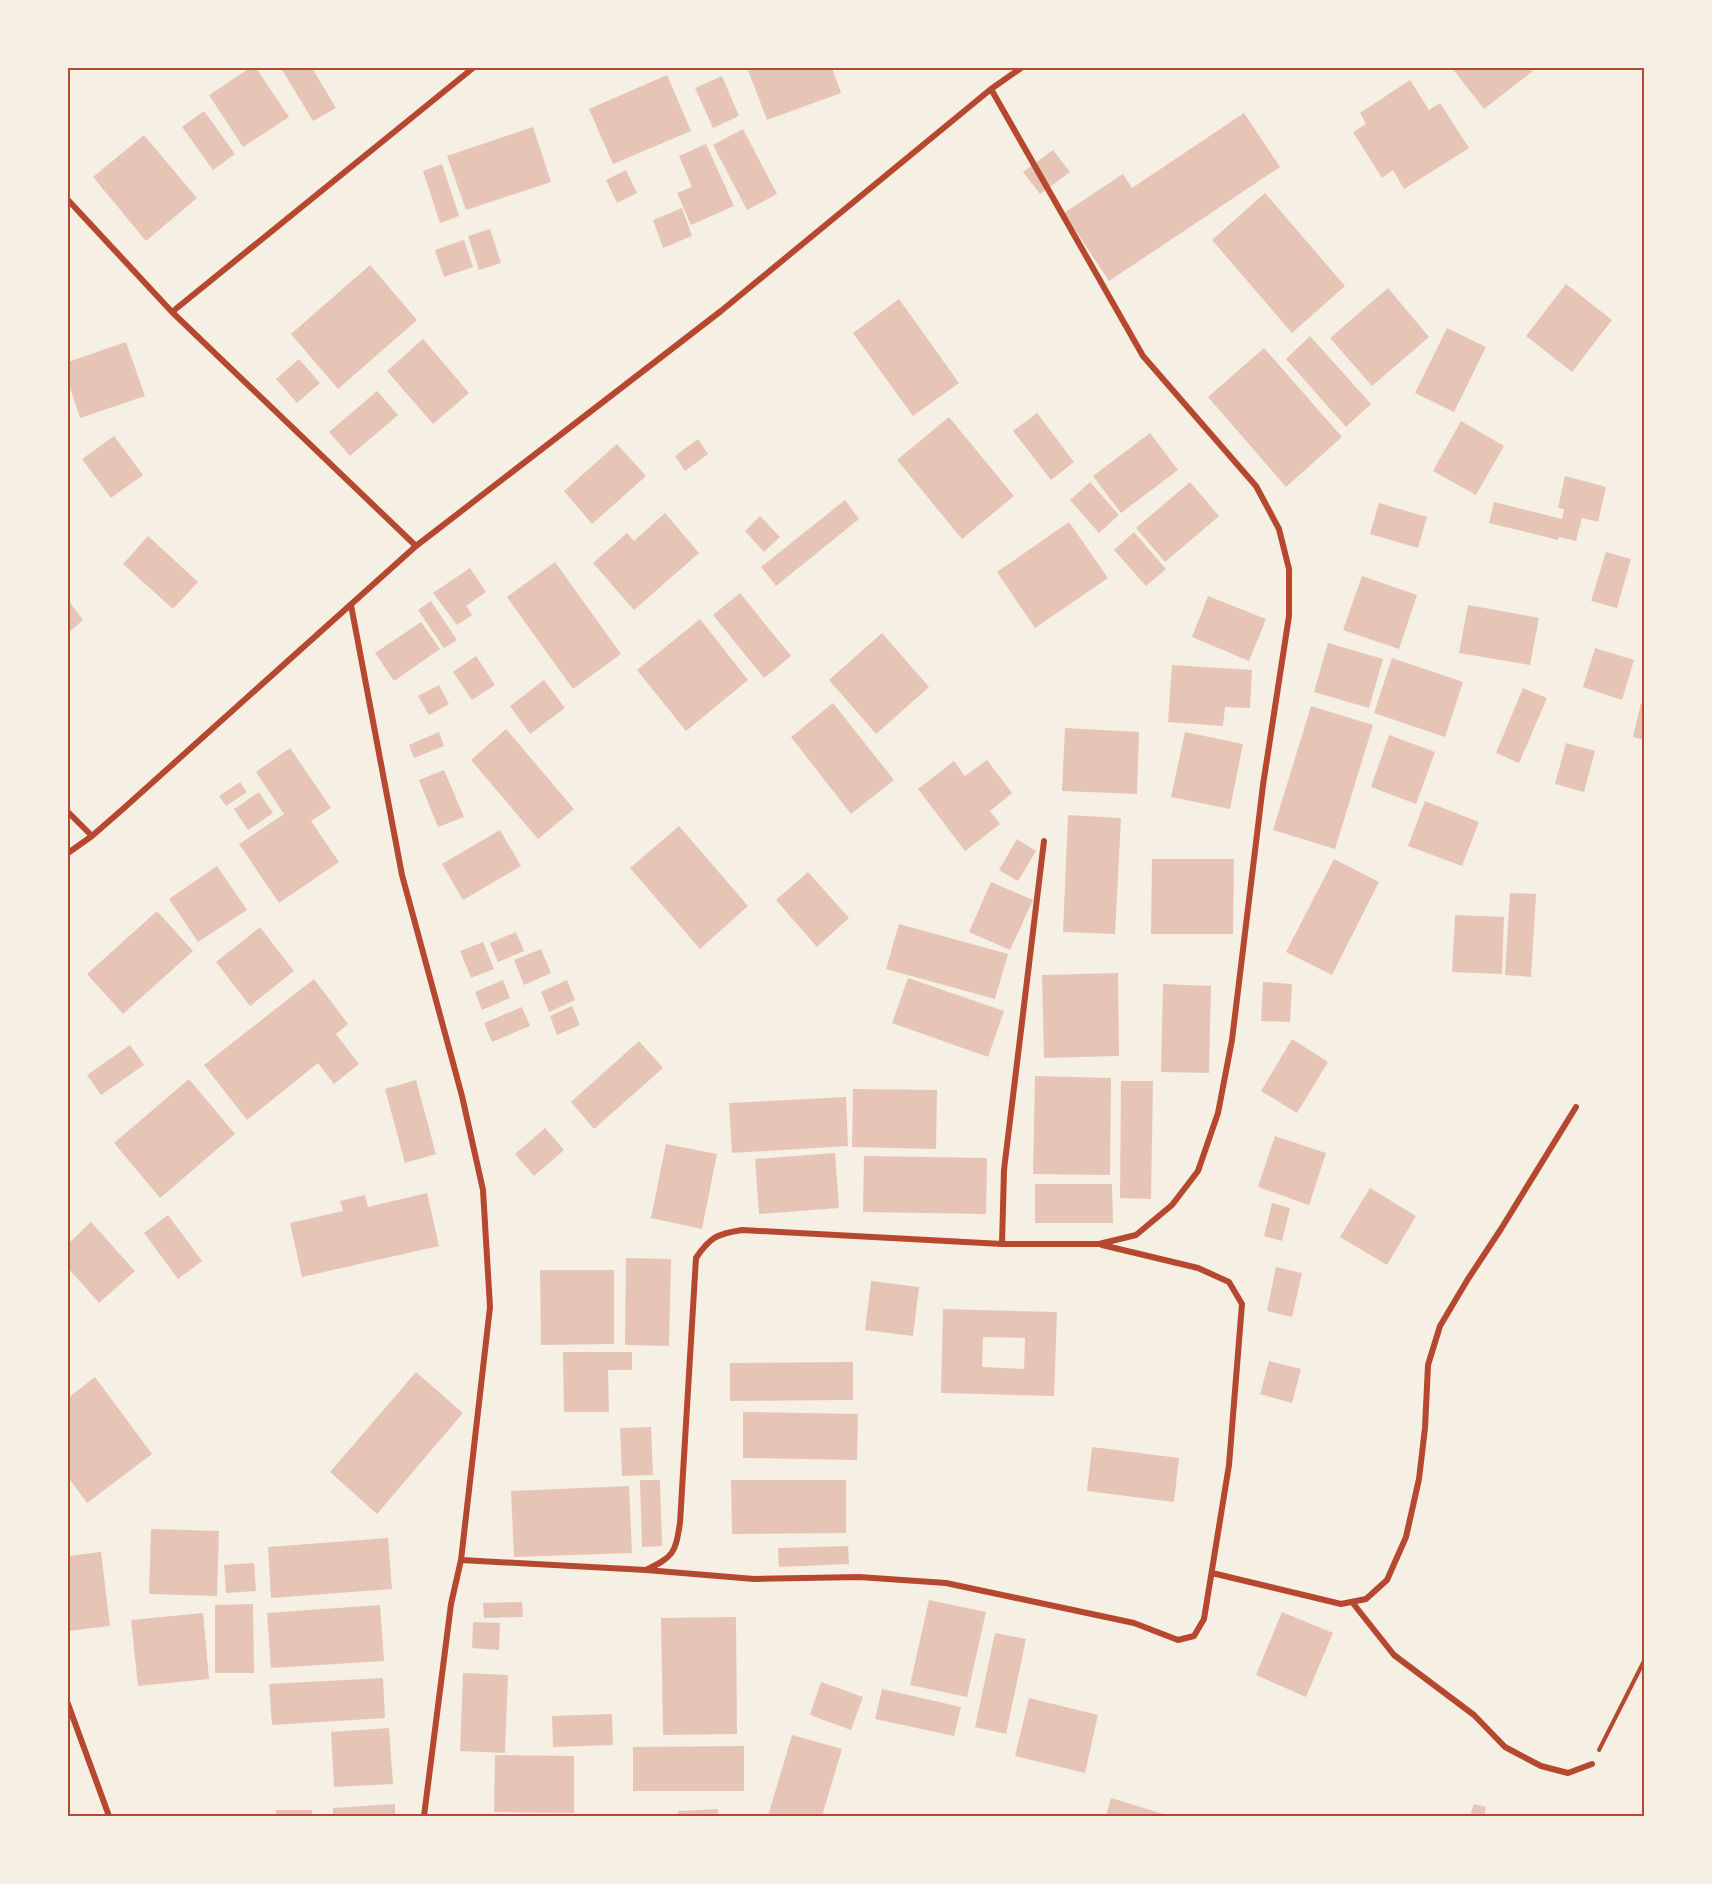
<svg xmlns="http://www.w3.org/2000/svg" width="1712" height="1884" font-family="Ubuntu,sans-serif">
<rect width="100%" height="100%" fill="#f6efe4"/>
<!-- building -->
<path fill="#e6c5b7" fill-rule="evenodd" d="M 250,68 L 256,68 L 289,117 L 243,147 L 209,95 Z
M 281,68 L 312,68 L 336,108 L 313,121 Z
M 754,68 L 832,68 L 841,93 L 767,120 L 748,70 Z
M 1452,68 L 1530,68 L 1533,71 L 1484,109 Z
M 667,75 L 691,131 L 613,164 L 589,109 Z
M 722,76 L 739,116 L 713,128 L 695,88 Z
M 1410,80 L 1429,110 L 1440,103 L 1469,148 L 1404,189 L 1393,170 L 1382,178 L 1353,132 L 1366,124 L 1360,113 Z
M 204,111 L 235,154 L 213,170 L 182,127 Z
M 1244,113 L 1280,167 L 1109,281 L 1064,213 L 1123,174 L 1132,188 Z
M 533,127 L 551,182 L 466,210 L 447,156 Z
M 743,129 L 777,194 L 747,210 L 713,145 Z
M 144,135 L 197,198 L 146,241 L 93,177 Z
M 706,144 L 734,206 L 691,225 L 677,193 L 692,187 L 679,156 Z
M 1053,150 L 1070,172 L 1040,194 L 1023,172 Z
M 442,164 L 459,216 L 440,223 L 423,171 Z
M 626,170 L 637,193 L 617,203 L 606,180 Z
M 1265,193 L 1345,286 L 1292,333 L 1212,240 Z
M 682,208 L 692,236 L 663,248 L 653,220 Z
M 490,229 L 501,263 L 479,270 L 468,236 Z
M 464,240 L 473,267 L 444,277 L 435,250 Z
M 370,265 L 417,320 L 338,389 L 291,334 Z
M 1566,284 L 1612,320 L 1572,372 L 1526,336 Z
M 1388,288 L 1429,337 L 1372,386 L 1330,338 Z
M 899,299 L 959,383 L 913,416 L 853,333 Z
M 1447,328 L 1486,347 L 1454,412 L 1415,393 Z
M 1310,336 L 1371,404 L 1346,427 L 1286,359 Z
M 423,339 L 469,393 L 433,424 L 387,371 Z
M 126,342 L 145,396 L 80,418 L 68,381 L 68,362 Z
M 1264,348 L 1342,437 L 1286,487 L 1208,397 Z
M 299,359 L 320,383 L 297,403 L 276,379 Z
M 377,391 L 398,415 L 350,456 L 329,432 Z
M 1037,413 L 1074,462 L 1051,480 L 1013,431 Z
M 949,417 L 1014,496 L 962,539 L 897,460 Z
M 1461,421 L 1504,446 L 1476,495 L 1433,471 Z
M 1150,433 L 1178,470 L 1121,513 L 1093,476 Z
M 114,436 L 143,475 L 111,498 L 82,459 Z
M 698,439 L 708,454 L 685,471 L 675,456 Z
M 617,444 L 646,476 L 592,524 L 564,491 Z
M 1565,476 L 1606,487 L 1598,522 L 1582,518 L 1576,541 L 1559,537 L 1558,540 L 1489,523 L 1494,502 L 1562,519 L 1564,509 L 1558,508 Z
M 1090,482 L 1119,515 L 1099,533 L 1070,500 Z
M 1190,482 L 1219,516 L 1165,562 L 1136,528 Z
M 845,500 L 859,519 L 776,586 L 761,567 Z
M 1379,503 L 1427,517 L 1418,548 L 1370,534 Z
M 665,513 L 699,553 L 634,610 L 593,563 L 627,533 L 634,541 Z
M 760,516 L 780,537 L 764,552 L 745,531 Z
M 1069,522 L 1108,578 L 1035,628 L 997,572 Z
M 1134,532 L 1166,569 L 1146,586 L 1114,550 Z
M 148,536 L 198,582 L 173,609 L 123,564 Z
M 1606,552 L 1631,559 L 1617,608 L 1591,601 Z
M 555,562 L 621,654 L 573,689 L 507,597 Z
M 470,568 L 486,592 L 466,606 L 472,615 L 457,625 L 433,593 Z
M 1362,576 L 1417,595 L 1399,649 L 1343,630 Z
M 740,593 L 791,656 L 764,678 L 713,615 Z
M 1208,596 L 1266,619 L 1249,661 L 1192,637 Z
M 68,600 L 83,620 L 68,633 Z
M 431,601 L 457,640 L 444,648 L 418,610 Z
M 1468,605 L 1539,618 L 1530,665 L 1459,653 Z
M 700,619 L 748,680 L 686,731 L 637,670 Z
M 421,622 L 440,649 L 394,681 L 375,653 Z
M 882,633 L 929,687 L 876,734 L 829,680 Z
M 1328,643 L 1383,659 L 1369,708 L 1314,692 Z
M 1595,648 L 1634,660 L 1622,700 L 1583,687 Z
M 476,656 L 495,685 L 472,700 L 453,672 Z
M 1392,658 L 1463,682 L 1445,737 L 1374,713 Z
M 1172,665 L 1252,670 L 1250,708 L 1225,707 L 1223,726 L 1168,722 Z
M 544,680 L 565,708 L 530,734 L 510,706 Z
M 439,685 L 449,704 L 429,715 L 418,696 Z
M 1523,688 L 1547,698 L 1519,763 L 1496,753 Z
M 833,703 L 894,780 L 851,814 L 791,737 Z
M 1641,703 L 1644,704 L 1644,740 L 1633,737 Z
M 1311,706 L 1373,725 L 1335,849 L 1273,830 Z
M 1065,728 L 1139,732 L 1137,794 L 1062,791 Z
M 506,729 L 574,809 L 538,839 L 471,760 Z
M 439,732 L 444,746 L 414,758 L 409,745 Z
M 1185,732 L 1243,744 L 1230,809 L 1171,797 Z
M 1389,735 L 1435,752 L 1416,804 L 1371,787 Z
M 1566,743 L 1595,751 L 1584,792 L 1555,784 Z
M 290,748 L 331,808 L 311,821 L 339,862 L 279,903 L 239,844 L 284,814 L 256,772 Z
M 987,760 L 1012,793 L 990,811 L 1000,824 L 965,851 L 918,789 L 954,761 L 965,776 Z
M 444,770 L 464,817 L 438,827 L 419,780 Z
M 240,782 L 247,792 L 226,806 L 219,796 Z
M 259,792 L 273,813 L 248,830 L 234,809 Z
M 1425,801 L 1479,822 L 1462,866 L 1408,846 Z
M 1068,815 L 1121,818 L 1115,934 L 1063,932 Z
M 679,826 L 748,906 L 700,949 L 630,868 Z
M 500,830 L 521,866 L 463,900 L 442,864 Z
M 1017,839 L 1036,851 L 1018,881 L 999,870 Z
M 1152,859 L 1234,859 L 1233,934 L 1151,934 Z
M 1334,859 L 1379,882 L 1332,975 L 1286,952 Z
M 217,866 L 247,910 L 198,942 L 169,899 Z
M 808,872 L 849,918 L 817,947 L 776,900 Z
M 991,882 L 1033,900 L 1010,950 L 969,932 Z
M 1510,893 L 1536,894 L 1531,977 L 1505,975 Z
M 157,911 L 193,951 L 123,1014 L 87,974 Z
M 1455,915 L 1504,917 L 1502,974 L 1452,972 Z
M 899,924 L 1008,954 L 995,999 L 886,969 Z
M 260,927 L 294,971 L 250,1006 L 216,962 Z
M 516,932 L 524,951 L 498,962 L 490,943 Z
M 483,942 L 494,969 L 471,978 L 460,951 Z
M 541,949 L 551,973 L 524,985 L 514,960 Z
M 1118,973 L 1119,1056 L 1044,1058 L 1042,975 Z
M 908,978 L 1004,1011 L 988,1057 L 892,1023 Z
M 314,979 L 348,1024 L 336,1034 L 359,1064 L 334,1084 L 318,1063 L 247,1120 L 204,1065 Z
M 503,980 L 510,998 L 482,1010 L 475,992 Z
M 567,980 L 575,1000 L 549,1012 L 541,992 Z
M 1263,982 L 1292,984 L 1290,1022 L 1261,1021 Z
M 1163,984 L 1211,986 L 1209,1073 L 1161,1072 Z
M 572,1006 L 580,1025 L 557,1035 L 550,1016 Z
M 522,1007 L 530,1026 L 492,1042 L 484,1023 Z
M 1292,1039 L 1328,1062 L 1297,1113 L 1261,1091 Z
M 639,1041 L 663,1068 L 594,1129 L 571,1102 Z
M 130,1045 L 144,1065 L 101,1095 L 87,1075 Z
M 1035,1076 L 1111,1078 L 1110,1175 L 1033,1174 Z
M 189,1079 L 235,1134 L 160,1198 L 114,1143 Z
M 416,1080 L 436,1154 L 405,1163 L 385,1089 Z
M 1121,1081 L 1153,1081 L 1151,1199 L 1120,1198 Z
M 853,1089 L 937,1090 L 936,1149 L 852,1147 Z
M 846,1097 L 848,1146 L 732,1153 L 729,1103 Z
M 545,1128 L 564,1150 L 534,1176 L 515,1154 Z
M 1275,1136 L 1326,1153 L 1309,1205 L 1258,1187 Z
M 666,1144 L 717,1154 L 702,1229 L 651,1218 Z
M 835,1153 L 839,1208 L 759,1214 L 755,1159 Z
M 864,1156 L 987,1158 L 986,1214 L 863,1212 Z
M 1035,1184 L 1112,1184 L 1113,1223 L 1035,1223 Z
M 1370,1188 L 1416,1216 L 1387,1265 L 1340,1237 Z
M 427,1193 L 439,1246 L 302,1277 L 290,1223 L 343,1211 L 340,1201 L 365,1195 L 368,1207 Z
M 1272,1203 L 1290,1208 L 1282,1241 L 1264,1236 Z
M 168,1215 L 202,1261 L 178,1279 L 144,1233 Z
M 91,1222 L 135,1271 L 99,1303 L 68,1268 L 68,1244 Z
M 626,1258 L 671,1259 L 669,1346 L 625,1345 Z
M 1276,1267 L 1302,1273 L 1292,1317 L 1267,1311 Z
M 540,1270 L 614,1270 L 614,1344 L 541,1345 Z
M 871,1281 L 919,1287 L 913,1336 L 865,1330 Z
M 943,1309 L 1057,1312 L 1054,1396 L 941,1393 ZM 983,1337 L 1025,1338 L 1024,1369 L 982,1367 Z
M 563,1352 L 632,1352 L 632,1370 L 608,1370 L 609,1412 L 564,1412 Z
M 1269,1361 L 1301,1369 L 1292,1403 L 1260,1394 Z
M 853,1362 L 853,1400 L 730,1401 L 730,1363 Z
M 416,1372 L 463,1413 L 377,1514 L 330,1472 Z
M 95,1377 L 152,1454 L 87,1503 L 68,1477 L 68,1398 Z
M 743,1412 L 858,1414 L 857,1460 L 743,1458 Z
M 651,1427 L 653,1475 L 622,1476 L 620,1428 Z
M 1092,1447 L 1179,1458 L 1174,1502 L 1087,1491 Z
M 640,1480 L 660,1480 L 662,1546 L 642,1547 Z
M 731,1480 L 846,1480 L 846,1533 L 732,1534 Z
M 629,1486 L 632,1553 L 514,1557 L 511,1491 Z
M 151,1529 L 219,1531 L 217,1596 L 149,1594 Z
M 388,1538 L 392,1589 L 271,1598 L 268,1547 Z
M 848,1546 L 849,1564 L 779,1567 L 778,1548 Z
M 101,1552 L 110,1626 L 68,1631 L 68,1556 Z
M 254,1563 L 256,1591 L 226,1593 L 224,1565 Z
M 929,1600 L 986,1612 L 967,1697 L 910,1685 Z
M 522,1602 L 523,1617 L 484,1618 L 483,1603 Z
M 253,1604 L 254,1673 L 215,1673 L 215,1605 Z
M 380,1605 L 384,1661 L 271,1668 L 267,1613 Z
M 1282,1612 L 1333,1633 L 1306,1697 L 1256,1675 Z
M 203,1613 L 209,1679 L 138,1686 L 131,1620 Z
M 736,1617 L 737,1734 L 663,1735 L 661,1618 Z
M 473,1622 L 500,1623 L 499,1650 L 472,1648 Z
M 995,1633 L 1026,1639 L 1006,1734 L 975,1727 Z
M 463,1673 L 508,1675 L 505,1753 L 460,1751 Z
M 383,1678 L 385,1718 L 272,1725 L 269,1684 Z
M 821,1682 L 863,1697 L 851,1730 L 810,1715 Z
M 882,1689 L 961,1707 L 954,1736 L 875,1719 Z
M 1029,1698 L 1098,1715 L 1085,1773 L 1015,1756 Z
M 612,1714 L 613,1745 L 553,1747 L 552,1716 Z
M 389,1728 L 393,1784 L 334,1787 L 331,1732 Z
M 792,1735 L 842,1749 L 822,1816 L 768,1816 Z
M 744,1746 L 744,1791 L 633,1791 L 633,1747 Z
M 495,1755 L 574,1756 L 574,1813 L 494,1812 Z
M 1111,1798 L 1170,1816 L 1106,1816 Z
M 395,1804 L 395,1816 L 333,1816 L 333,1808 Z
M 1474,1804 L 1486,1807 L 1484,1816 L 1470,1816 Z
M 718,1809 L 718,1816 L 678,1816 L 678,1811 Z
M 276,1810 L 312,1810 L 312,1816 L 276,1816 Z"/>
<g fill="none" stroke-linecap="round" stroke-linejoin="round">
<!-- path -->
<path stroke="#b5482f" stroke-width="4" d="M 1599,1750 L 1644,1661"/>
<!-- minor -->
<path stroke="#b5482f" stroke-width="6" d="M 68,200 L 172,312 L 416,546
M 172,312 L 473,68
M 351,605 L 402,875 L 462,1096 L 483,1190 L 490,1307 L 461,1560 L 451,1604 L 424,1816
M 68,812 L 92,836
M 68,853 L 92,836 L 124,808 L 416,546 L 721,311 L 991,89 L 1021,68
M 1002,1244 L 1004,1170 L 1044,841
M 461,1560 L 646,1570 C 674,1556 675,1554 680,1523 L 696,1258 C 710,1237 717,1234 742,1230 L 1002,1244 L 1099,1244 L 1136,1235 L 1172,1205 L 1198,1171 L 1218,1113 L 1232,1040 L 1263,785 L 1289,616 L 1289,569 L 1279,529 L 1256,486 L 1143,356 L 991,89
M 646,1570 L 754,1579 L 859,1577 L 946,1583 L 1134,1623 L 1178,1640 L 1194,1636 L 1204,1619 L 1229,1465 L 1242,1304 L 1229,1282 L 1198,1268 L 1102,1245
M 1212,1573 L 1341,1604 L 1366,1599 L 1387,1580 L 1406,1537 L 1419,1479 L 1425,1428 L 1428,1365 L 1440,1326 L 1468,1279 L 1501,1229 L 1576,1107
M 1352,1602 L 1394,1655 L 1474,1715 L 1505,1747 L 1541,1766 L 1568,1773 L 1592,1764
M 68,1704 L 109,1816"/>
</g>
<!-- border -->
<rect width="1712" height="1884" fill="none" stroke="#f6efe4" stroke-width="138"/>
<rect x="69" y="69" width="1574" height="1746" fill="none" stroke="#b5482f" stroke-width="2"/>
</svg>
